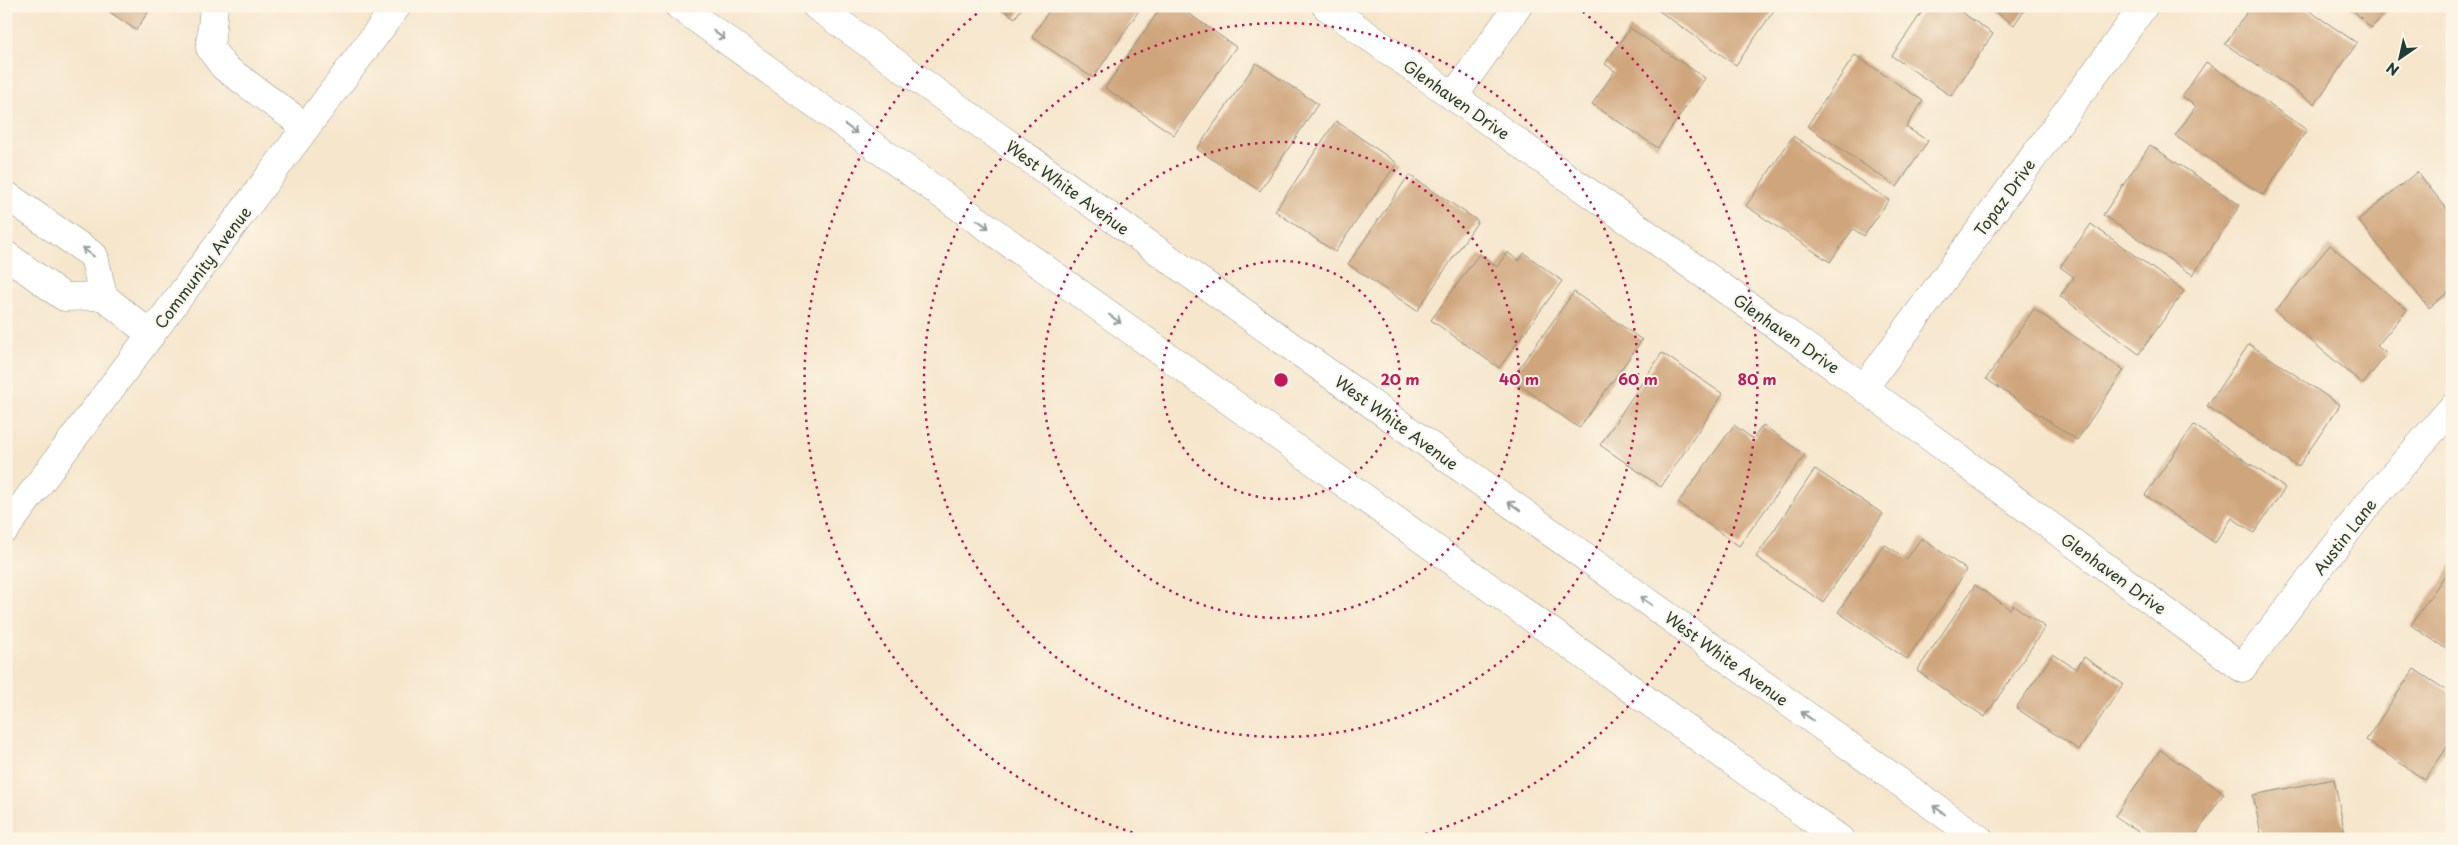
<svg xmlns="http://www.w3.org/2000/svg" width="2458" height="845" font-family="'Playpen Sans',sans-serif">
<rect width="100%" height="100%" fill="#fcf5e5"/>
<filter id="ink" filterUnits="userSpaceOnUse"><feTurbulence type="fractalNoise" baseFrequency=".02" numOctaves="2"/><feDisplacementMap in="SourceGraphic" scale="10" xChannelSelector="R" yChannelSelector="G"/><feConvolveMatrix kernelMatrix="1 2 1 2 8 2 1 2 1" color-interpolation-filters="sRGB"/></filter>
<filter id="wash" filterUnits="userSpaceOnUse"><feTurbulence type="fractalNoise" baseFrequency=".0096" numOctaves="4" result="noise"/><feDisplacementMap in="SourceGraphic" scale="20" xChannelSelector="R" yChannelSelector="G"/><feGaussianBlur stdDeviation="1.12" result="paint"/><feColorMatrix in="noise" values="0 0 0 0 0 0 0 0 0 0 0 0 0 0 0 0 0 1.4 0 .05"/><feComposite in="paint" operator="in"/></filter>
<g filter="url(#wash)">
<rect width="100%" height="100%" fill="#f6e6cc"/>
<g id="blocks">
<!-- building -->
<path fill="#cfa57c" d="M 101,6 L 152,6 L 136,30 Z
M 997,6 L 1023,6 L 1015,18 Z
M 1052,6 L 1142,6 L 1093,78 L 1032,37 Z
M 1162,6 L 1178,6 L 1236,47 L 1174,135 L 1105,88 Z
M 1652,6 L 1777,6 L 1736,65 Z
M 1926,6 L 1953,6 L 1993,34 L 1951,96 L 1892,56 Z
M 1987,6 L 2027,6 L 2014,25 Z
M 2251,6 L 2302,6 L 2357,43 L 2315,104 L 2225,44 Z
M 2349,6 L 2392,6 L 2371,28 Z
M 1630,28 L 1705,78 L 1658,148 L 1592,104 L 1615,71 L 1605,64 Z
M 1855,55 L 1923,101 L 1906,127 L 1928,141 L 1897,187 L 1807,126 Z
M 2206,62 L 2307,130 L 2263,195 L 2175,136 L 2196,106 L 2182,97 Z
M 1256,63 L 1318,104 L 1260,191 L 1197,149 Z
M 1336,121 L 1397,163 L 1335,252 L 1275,211 Z
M 1793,136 L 1889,200 L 1864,236 L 1853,229 L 1830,262 L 1746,206 Z
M 2150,145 L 2240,205 L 2193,275 L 2103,215 Z
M 2417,172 L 2452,215 L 2452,289 L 2429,308 L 2358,220 Z
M 1409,175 L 1478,221 L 1417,311 L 1348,264 Z
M 2091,224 L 2184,291 L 2139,354 L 2060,296 L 2074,277 L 2060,267 Z
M 2330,245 L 2407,310 L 2377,346 L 2387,354 L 2363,384 L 2275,311 Z
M 1507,252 L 1519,261 L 1524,253 L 1562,281 L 1499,368 L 1431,320 L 1479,254 L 1497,267 Z
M 1574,292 L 1642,340 L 1579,428 L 1511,379 Z
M 2034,309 L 2124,370 L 2077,440 L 1986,379 Z
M 2249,344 L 2340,405 L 2298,467 L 2207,406 Z
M 1662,353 L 1723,394 L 1661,487 L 1600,445 Z
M 1734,425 L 1753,439 L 1763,425 L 1805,455 L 1739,546 L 1678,503 Z
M 2194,425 L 2285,488 L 2254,533 L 2232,518 L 2215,543 L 2145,495 Z
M 1815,469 L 1883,514 L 1823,602 L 1756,557 Z
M 1921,538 L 1967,570 L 1907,659 L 1838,612 L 1884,544 L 1907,559 Z
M 2452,565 L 2452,653 L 2411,625 Z
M 1975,585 L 2010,609 L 2013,605 L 2045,627 L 1985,717 L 1917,671 Z
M 2053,654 L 2076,669 L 2084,657 L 2123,684 L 2079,750 L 2016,708 Z
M 2414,669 L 2452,694 L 2452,740 L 2425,780 L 2366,740 Z
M 2160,750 L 2224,793 L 2193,839 L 2149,839 L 2115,816 Z
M 2334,779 L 2346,839 L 2262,839 L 2253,795 Z"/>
</g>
</g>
<g filter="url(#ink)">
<use href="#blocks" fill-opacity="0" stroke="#8a9280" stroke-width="1"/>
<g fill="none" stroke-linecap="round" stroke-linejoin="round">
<!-- minor casing -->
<g stroke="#8a9280" stroke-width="29">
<path id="minor" d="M 214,6 L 210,48 L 224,67 L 306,127
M 1326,6 L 1864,388 L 2242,668 L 2368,504 L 2452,408
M 1453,97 L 1518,6
M 6,195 L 94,256 L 103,296 L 151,335
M 6,255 L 64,297 L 103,296
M 1864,388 L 2144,6
M 6,528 L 397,6"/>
</g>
<!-- major casing -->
<g stroke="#8a9280" stroke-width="29">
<path id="major" d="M 679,6 L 1840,839
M 816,6 L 1979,839"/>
</g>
<!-- minor -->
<use href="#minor" stroke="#fff" stroke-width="28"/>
<!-- major -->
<use href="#major" stroke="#fff" stroke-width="28"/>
</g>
<!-- one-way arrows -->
<defs><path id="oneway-shaft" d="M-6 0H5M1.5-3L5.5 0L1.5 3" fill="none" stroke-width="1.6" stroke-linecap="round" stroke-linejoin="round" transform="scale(1.25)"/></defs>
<g stroke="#8f9e9a">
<use href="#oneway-shaft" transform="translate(719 35) rotate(36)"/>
<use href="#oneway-shaft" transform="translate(851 129) rotate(36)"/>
<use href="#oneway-shaft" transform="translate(983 224) rotate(36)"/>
<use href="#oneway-shaft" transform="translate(88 252) rotate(-143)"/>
<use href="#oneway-shaft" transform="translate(1115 319) rotate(36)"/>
<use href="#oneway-shaft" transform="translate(1514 506) rotate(-144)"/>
<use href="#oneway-shaft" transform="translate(1646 601) rotate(-144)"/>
<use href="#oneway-shaft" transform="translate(1807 716) rotate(-144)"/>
<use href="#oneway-shaft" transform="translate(1939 810) rotate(-144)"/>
</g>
</g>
<!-- distance rings -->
<g fill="none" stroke="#c2185b" stroke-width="2.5" stroke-dasharray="2.5 5">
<circle cx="1281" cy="380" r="119"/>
<circle cx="1281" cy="380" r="238"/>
<circle cx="1281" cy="380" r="357"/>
<path d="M1154 839A476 476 0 0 1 985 7M1577 7A476 476 0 0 1 1408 839"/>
</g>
<g text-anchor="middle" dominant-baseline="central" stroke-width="4" stroke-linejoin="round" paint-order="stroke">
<!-- street labels -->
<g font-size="16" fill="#1f3d34" stroke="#fcf5e5">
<text transform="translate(1457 99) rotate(35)">Glenhaven Drive</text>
<text transform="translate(1068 187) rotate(36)">West White Avenue</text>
<text transform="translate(2004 197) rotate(-54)">Topaz Drive</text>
<text transform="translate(202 267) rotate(-53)">Community Avenue</text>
<text transform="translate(1787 333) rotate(35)">Glenhaven Drive</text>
<text transform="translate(1397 422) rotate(36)">West White Avenue</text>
<text transform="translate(2344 536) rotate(-52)">Austin Lane</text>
<text transform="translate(2114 573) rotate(36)">Glenhaven Drive</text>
<text transform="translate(1727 658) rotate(36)">West White Avenue</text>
</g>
</g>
<circle cx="1281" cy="380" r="8" fill="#c2185b" stroke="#fcf5e5" stroke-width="2.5"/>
<g font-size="15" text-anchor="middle" font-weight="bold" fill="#c2185b" stroke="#fcf5e5" stroke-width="4" stroke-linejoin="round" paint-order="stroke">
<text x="1400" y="385">20 m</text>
<text x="1519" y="385">40 m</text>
<text x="1638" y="385">60 m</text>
<text x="1757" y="385">80 m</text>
</g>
<!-- margin -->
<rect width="2458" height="845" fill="none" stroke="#fcf5e5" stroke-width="25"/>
<!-- north arrow -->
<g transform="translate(2400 58) rotate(214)" stroke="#fcf5e5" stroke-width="4" paint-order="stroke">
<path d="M0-4L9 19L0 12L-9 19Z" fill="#1f3d34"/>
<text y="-8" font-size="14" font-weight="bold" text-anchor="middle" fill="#1f3d34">N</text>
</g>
</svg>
